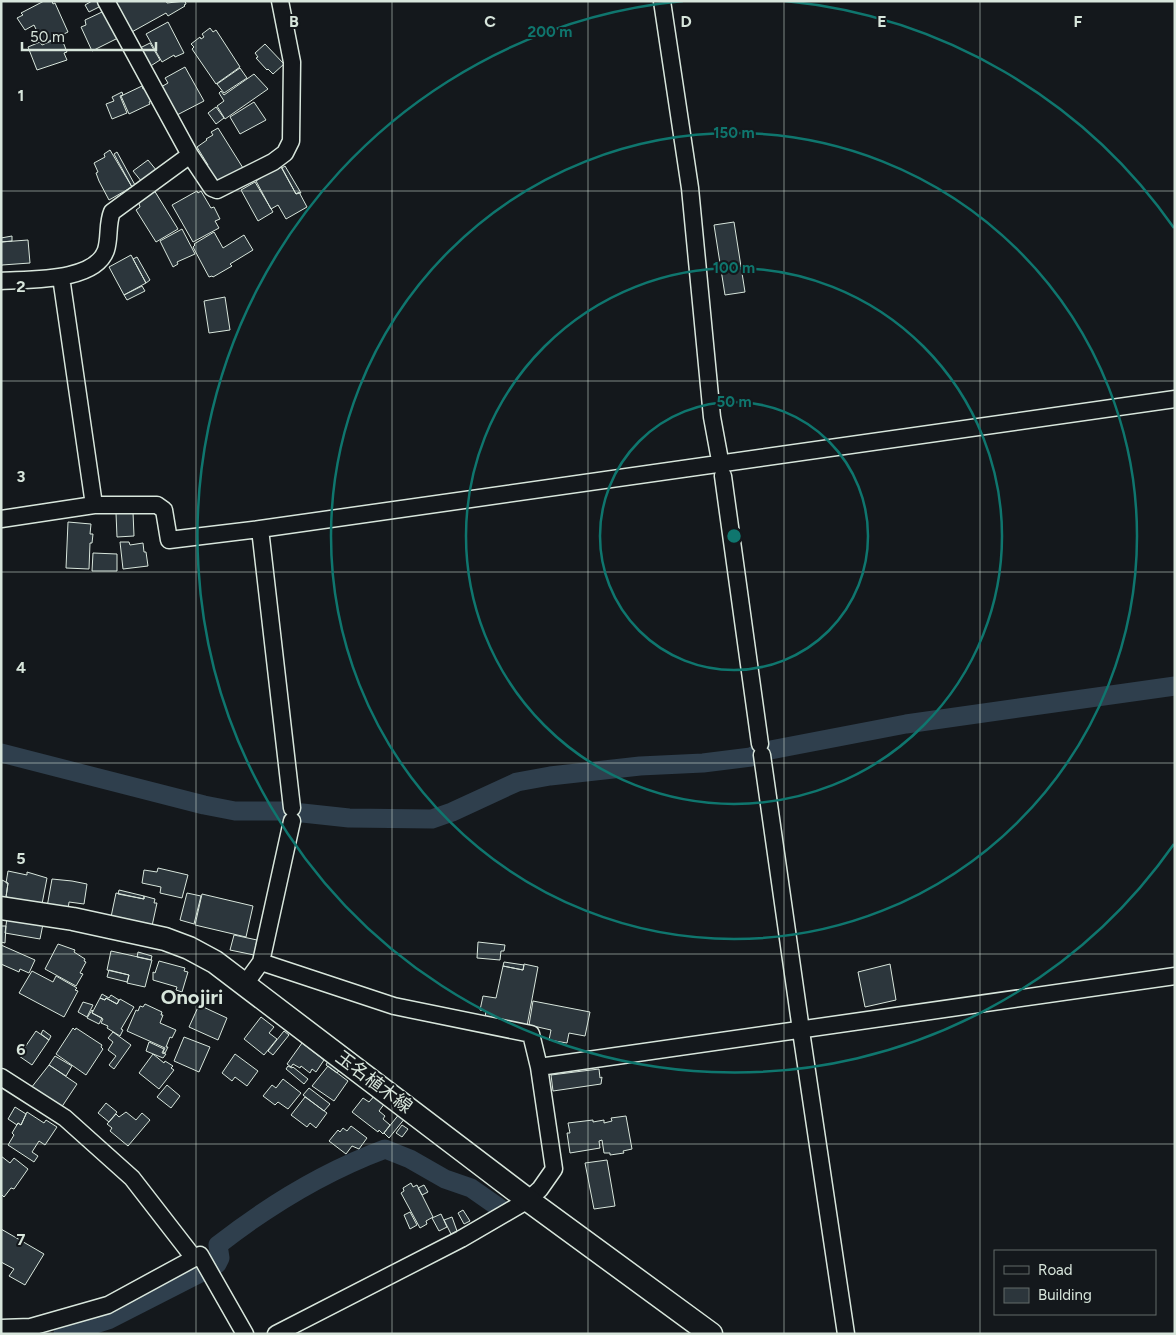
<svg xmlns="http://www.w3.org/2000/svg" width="1176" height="1335" font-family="Figtree,'Noto Sans JP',sans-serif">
<rect width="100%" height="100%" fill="#14181c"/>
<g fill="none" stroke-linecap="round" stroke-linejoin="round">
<!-- canal -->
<path stroke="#2f3f4d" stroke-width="19" d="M 1,753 L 204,805 L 235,811 L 284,811 L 349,818 L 432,819 L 452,812 L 517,782 L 550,776 L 640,766 L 703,763 L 751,757 L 760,752 L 906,724 L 1175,686
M 63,1334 L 108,1320 L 208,1269 L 217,1264 L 220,1258 L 218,1245 C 268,1206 326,1171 385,1149 L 410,1159 L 445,1179 L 471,1188 L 501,1209"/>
</g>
<!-- building -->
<path fill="#2c363c" stroke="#d8e6dc" d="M 44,1 L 52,1 L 53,4 L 55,3 L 68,32 L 43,44 L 34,25 L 25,30 L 17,18 L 23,15 L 21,13 Z
M 92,1 L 98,1 L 101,6 L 89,12 L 85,5 Z
M 113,1 L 166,1 L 167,3 L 185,1 L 186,4 L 184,5 L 185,6 L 168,16 L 166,13 L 130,33 Z
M 102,12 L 103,14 L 104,13 L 118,38 L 92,51 L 81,27 L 86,25 L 85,20 Z
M 168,22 L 184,53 L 175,57 L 174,55 L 162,62 L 146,34 Z
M 210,28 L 213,32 L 216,30 L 240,67 L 216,84 L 192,49 L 194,47 L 191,44 L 200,37 L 201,39 L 204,37 L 202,34 Z
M 61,37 L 67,52 L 64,53 L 67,60 L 37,70 L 28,47 L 40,42 L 42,45 Z
M 150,43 L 160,60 L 149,67 L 138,49 Z
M 265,44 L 284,64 L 273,74 L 268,69 L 267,70 L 256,58 L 258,57 L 255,53 Z
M 185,67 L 204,101 L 177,115 L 161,87 L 168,83 L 165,78 Z
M 240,68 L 247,78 L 224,93 L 217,84 Z
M 254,74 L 268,89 L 225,119 L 217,106 L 224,101 L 219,93 L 221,91 L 224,95 Z
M 142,86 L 143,89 L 146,88 L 151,101 L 149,102 L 150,104 L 129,114 L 121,96 Z
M 122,92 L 123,95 L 120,96 L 127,113 L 112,119 L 106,104 L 114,101 L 112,97 Z
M 254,102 L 266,120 L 240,134 L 230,117 Z
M 216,107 L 224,118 L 216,124 L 208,113 Z
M 218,128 L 243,168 L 224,180 L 223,178 L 214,183 L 204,167 L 208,165 L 197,147 L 207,140 L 206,139 L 213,135 L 211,132 Z
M 110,150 L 132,187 L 109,200 L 99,181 L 96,173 L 98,172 L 94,163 L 105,157 L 104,154 Z
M 117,152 L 135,185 L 132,187 L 114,154 Z
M 148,160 L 157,171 L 142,182 L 133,171 Z
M 276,166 L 278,169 L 281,167 L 296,194 L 299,192 L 307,207 L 286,219 L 278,205 L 271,209 L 256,181 L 262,177 L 261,175 Z
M 285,166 L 301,193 L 300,193 L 296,194 L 282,168 Z
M 255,182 L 273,212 L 258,221 L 241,190 Z
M 154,190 L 178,229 L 156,242 L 136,210 L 140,207 L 138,200 Z
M 197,191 L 198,193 L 201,191 L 211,208 L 214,207 L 220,219 L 215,221 L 219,228 L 193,242 L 172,205 Z
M 734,222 L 745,292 L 725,295 L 714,225 Z
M 182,229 L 195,254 L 177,262 L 178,264 L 173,267 L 160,241 Z
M 214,232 L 223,248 L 244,235 L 253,250 L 230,264 L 232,266 L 213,277 L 212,276 L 209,277 L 193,247 L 195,245 L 194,244 Z
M 12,236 L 12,241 L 1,242 L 1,238 Z
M 28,240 L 30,263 L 2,265 L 1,267 L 1,242 Z
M 131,255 L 146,283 L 124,295 L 109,267 Z
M 137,257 L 150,280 L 146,283 L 133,259 Z
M 142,286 L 145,291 L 127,300 L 124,295 Z
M 225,297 L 230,330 L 209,333 L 204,301 Z
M 133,512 L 134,536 L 117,537 L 116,513 Z
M 68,522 L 91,524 L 90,534 L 93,534 L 92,543 L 90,543 L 89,569 L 66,568 Z
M 120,542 L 129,542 L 130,545 L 143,543 L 144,552 L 146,552 L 148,566 L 123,569 Z
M 93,553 L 117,554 L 117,571 L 92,571 Z
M 158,868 L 188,875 L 182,898 L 160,893 L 161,887 L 142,883 L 144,870 L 157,872 Z
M 8,871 L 27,875 L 27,872 L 47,878 L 42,904 L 6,897 L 8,883 L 6,883 Z
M 52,879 L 72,881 L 87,884 L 84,904 L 69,902 L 68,910 L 47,907 Z
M 2,880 L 8,883 L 6,897 L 9,898 L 9,900 L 1,898 Z
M 119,890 L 144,896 L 144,899 L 118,894 Z
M 116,893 L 144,899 L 144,896 L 155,899 L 154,903 L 157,903 L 152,926 L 111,917 Z
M 187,893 L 201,896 L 194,924 L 180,920 Z
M 202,894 L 253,906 L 246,937 L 195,925 Z
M 7,918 L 43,924 L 40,939 L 5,933 Z
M 1,926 L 6,926 L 5,943 L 1,942 Z
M 234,935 L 257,940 L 254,955 L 230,950 Z
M 478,942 L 505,945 L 504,951 L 501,951 L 500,960 L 477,958 Z
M 58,944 L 75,950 L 74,952 L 85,959 L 84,961 L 86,962 L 80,973 L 83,974 L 76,986 L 45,969 Z
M 1,945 L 35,960 L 29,973 L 20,969 L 19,972 L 1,964 Z
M 111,951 L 152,960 L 145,987 L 127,983 L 129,975 L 107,970 Z
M 138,952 L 152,956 L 151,960 L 137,957 Z
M 159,961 L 185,968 L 184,971 L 188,972 L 182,992 L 176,990 L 177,987 L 153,980 L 153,972 L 155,973 Z
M 504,962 L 524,965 L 523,970 L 503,966 Z
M 524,964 L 538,967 L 527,1026 L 485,1018 L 486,1011 L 480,1010 L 483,996 L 496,998 L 503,966 L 523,970 Z
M 890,964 L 896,1000 L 865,1007 L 858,972 Z
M 109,970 L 129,975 L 127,982 L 107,977 Z
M 32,971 L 53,982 L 56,976 L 77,988 L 75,990 L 78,991 L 64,1017 L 19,993 Z
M 102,994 L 109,998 L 111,995 L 119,1000 L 117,1004 L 106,998 L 105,1000 L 100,998 Z
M 100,998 L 105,1000 L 106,998 L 117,1004 L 120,999 L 134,1007 L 121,1029 L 123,1030 L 120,1036 L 107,1028 L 108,1026 L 101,1023 L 103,1019 L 92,1013 Z
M 533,1001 L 590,1012 L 585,1036 L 569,1033 L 567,1043 L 549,1040 L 551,1030 L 529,1025 Z
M 83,1002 L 93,1005 L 87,1017 L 78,1012 Z
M 145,1004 L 162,1012 L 161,1015 L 163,1015 L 160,1023 L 176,1030 L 172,1038 L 170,1037 L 166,1047 L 168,1047 L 165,1053 L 163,1052 L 165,1048 L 127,1031 L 136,1010 L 138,1011 L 140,1006 L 143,1007 Z
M 199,1005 L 227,1018 L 218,1040 L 189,1027 Z
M 92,1010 L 93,1011 L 92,1013 L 102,1018 L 99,1024 L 87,1018 Z
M 261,1017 L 274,1027 L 269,1033 L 277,1039 L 264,1055 L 244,1039 Z
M 73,1028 L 75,1030 L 76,1028 L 102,1045 L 101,1047 L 103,1049 L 86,1075 L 56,1054 Z
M 43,1030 L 51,1036 L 49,1040 L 41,1034 Z
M 36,1031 L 49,1040 L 32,1065 L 19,1056 Z
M 284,1031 L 289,1035 L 273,1055 L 268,1051 Z
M 113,1032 L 131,1045 L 114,1069 L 109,1065 L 116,1056 L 108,1050 L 113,1042 L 108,1038 Z
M 184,1037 L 210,1047 L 199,1072 L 174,1061 Z
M 149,1042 L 164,1049 L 162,1053 L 166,1054 L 163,1058 L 146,1051 Z
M 302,1043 L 324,1060 L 316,1072 L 312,1069 L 310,1073 L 301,1066 L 300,1068 L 293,1064 L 291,1067 L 287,1064 Z
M 153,1054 L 164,1063 L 165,1061 L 173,1066 L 171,1068 L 174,1070 L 159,1089 L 139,1073 Z
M 235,1054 L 258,1071 L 247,1086 L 235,1077 L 232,1081 L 222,1073 Z
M 55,1056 L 72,1066 L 66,1076 L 49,1065 Z
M 328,1061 L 341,1068 L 337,1073 L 326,1065 Z
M 49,1065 L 77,1084 L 61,1108 L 31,1088 Z
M 288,1066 L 292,1068 L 293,1067 L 308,1079 L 304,1084 L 286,1069 Z
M 328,1066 L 348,1081 L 334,1101 L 312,1086 Z
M 599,1069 L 600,1078 L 602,1077 L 601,1084 L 553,1091 L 551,1075 Z
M 283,1079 L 301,1093 L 288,1109 L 278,1102 L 275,1105 L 263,1096 L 272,1085 L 276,1088 Z
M 167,1085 L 180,1096 L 171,1108 L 157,1097 Z
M 309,1088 L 330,1104 L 324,1111 L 303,1095 Z
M 375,1095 L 385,1103 L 379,1111 L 385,1116 L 383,1119 L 390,1125 L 383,1134 L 379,1130 L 378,1132 L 352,1112 L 363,1098 L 369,1102 Z
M 305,1097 L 327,1113 L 316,1128 L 310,1123 L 307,1127 L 291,1115 Z
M 106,1103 L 117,1112 L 109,1122 L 98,1113 Z
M 15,1107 L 26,1114 L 21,1125 L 18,1123 L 17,1125 L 8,1119 Z
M 27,1112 L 44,1123 L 46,1120 L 57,1127 L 45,1145 L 39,1141 L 32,1152 L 38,1156 L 34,1162 L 8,1145 L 14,1135 L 12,1133 L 18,1123 L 21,1125 Z
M 126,1112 L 136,1120 L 142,1113 L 150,1120 L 128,1146 L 110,1131 L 112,1128 L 107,1124 L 116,1114 L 119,1117 Z
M 400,1113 L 406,1117 L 389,1138 L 384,1133 Z
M 626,1116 L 632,1149 L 623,1151 L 624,1153 L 610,1155 L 610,1153 L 604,1153 L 602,1140 L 599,1141 L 600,1148 L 570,1153 L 567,1133 L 570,1133 L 568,1123 L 593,1120 L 593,1122 L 604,1120 L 604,1123 L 612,1121 L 611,1118 Z
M 402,1125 L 408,1129 L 402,1137 L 396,1133 Z
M 351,1126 L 367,1138 L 359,1149 L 352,1146 L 346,1154 L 329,1141 L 338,1130 L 340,1132 L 343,1128 L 347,1131 Z
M 1,1156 L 10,1163 L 14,1158 L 28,1169 L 14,1189 L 11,1188 L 4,1197 L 1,1194 Z
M 607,1160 L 615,1206 L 594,1209 L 585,1163 Z
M 411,1183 L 413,1187 L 417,1185 L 433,1217 L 426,1221 L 427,1224 L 420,1228 L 401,1193 L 404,1191 L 403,1188 Z
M 424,1185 L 428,1192 L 422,1195 L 418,1188 Z
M 463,1210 L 470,1221 L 464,1224 L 458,1213 Z
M 410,1212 L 417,1225 L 410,1229 L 404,1215 Z
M 441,1214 L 447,1227 L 439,1231 L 432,1218 Z
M 452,1217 L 457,1231 L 451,1234 L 444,1220 Z
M 1,1229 L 44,1254 L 25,1285 L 9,1276 L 14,1269 L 1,1262 Z"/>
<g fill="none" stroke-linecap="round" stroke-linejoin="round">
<!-- minor casing -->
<g stroke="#d8e6dc" stroke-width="19">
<path id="minor" d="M 662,1 L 690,188 L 712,417 L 719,455
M 190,155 L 212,188 L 217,190 L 273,162 L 285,153 L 291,141 L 292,62 L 280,1
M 61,277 L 94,505
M 1,281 C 30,279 95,282 106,250 C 110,237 107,224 112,212 L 190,155 L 106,1
M 723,476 L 760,744
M 1,519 L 94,505 L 157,505 L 164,510 L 169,540 L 260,529 L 1175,399
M 260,529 L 292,808
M 762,755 L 800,1023
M 261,962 L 394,1006 L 531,1034 L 539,1067
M 245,984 L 261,962 L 292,821
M 801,1031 L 846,1334
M 1,1077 L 65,1118 L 132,1178 L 194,1258
M 1,1328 L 31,1327 L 108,1305 L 200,1255 L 245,1334
M 276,1334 L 461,1239 L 528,1200 L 540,1189 L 554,1169 L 539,1067 L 1175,976"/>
</g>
<!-- secondary casing -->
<g stroke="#d8e6dc" stroke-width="25">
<path id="secondary" d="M 1,908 L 73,919 L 165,939 L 189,948 L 215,962 L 528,1200 L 711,1334"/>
</g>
<!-- minor -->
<use href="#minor" stroke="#14181c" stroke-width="16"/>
<!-- secondary -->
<use href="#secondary" stroke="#14181c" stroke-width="22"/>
</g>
<!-- grid -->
<path fill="none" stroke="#d8e6dc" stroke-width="1" stroke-opacity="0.55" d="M 196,1 L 196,1334M 392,1 L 392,1334M 588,1 L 588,1334M 784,1 L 784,1334M 980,1 L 980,1334M 1,191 L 1175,191M 1,381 L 1175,381M 1,572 L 1175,572M 1,763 L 1175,763M 1,954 L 1175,954M 1,1144 L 1175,1144"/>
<!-- distance rings -->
<g fill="none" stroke="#0f766e" stroke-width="2.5">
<circle cx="734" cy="536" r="134"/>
<circle cx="734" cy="536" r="268"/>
<circle cx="734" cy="536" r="403"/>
<path d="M1174 844A537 537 0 1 1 683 1M785 1A537 537 0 0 1 1174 228"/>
</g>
<g text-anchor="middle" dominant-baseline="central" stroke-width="4" stroke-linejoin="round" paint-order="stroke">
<!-- street labels -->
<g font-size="18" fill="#d8e6dc" stroke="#14181c">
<text transform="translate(374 1082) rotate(37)">玉名植木線</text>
</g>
<!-- quarter labels -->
<g font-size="20" font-weight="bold" fill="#d8e6dc" stroke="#14181c">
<text x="192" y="997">Onojiri</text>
</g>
</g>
<g font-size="16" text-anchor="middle" font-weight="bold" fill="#d8e6dc" stroke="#14181c" stroke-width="4" stroke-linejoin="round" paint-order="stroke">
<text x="294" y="27">B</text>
<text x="490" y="27">C</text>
<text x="686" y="27">D</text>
<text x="882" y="27">E</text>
<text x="1078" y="27">F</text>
<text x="21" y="101">1</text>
<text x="21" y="292">2</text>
<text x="21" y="482">3</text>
<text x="21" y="673">4</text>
<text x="21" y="864">5</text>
<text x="21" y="1055">6</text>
<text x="21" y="1245">7</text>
</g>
<circle cx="734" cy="536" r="8" fill="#0f766e" stroke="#14181c" stroke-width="2.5"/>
<g font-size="15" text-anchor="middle" font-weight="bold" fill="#0f766e" stroke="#14181c" stroke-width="4" stroke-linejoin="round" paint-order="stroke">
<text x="550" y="37">200 m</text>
<text x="734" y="138">150 m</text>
<text x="734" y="273">100 m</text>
<text x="734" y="407">50 m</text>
</g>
<!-- border -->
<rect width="1176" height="1335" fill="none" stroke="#d8e6dc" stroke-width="5"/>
<!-- legend -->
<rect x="994" y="1250" width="162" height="65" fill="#14181c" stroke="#626a69"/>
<rect x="1004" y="1266" width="25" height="8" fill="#14181c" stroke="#626a69"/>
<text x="1038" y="1275" font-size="15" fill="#d8e6dc">Road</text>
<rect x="1004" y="1288" width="25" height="15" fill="#2c363c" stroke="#626a69"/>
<text x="1038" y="1300" font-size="15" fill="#d8e6dc">Building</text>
<!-- scale -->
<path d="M22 42v8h134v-8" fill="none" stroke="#d8e6dc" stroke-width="2.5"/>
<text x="30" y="42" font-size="15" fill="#d8e6dc" stroke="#14181c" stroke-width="4" paint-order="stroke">50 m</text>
</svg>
